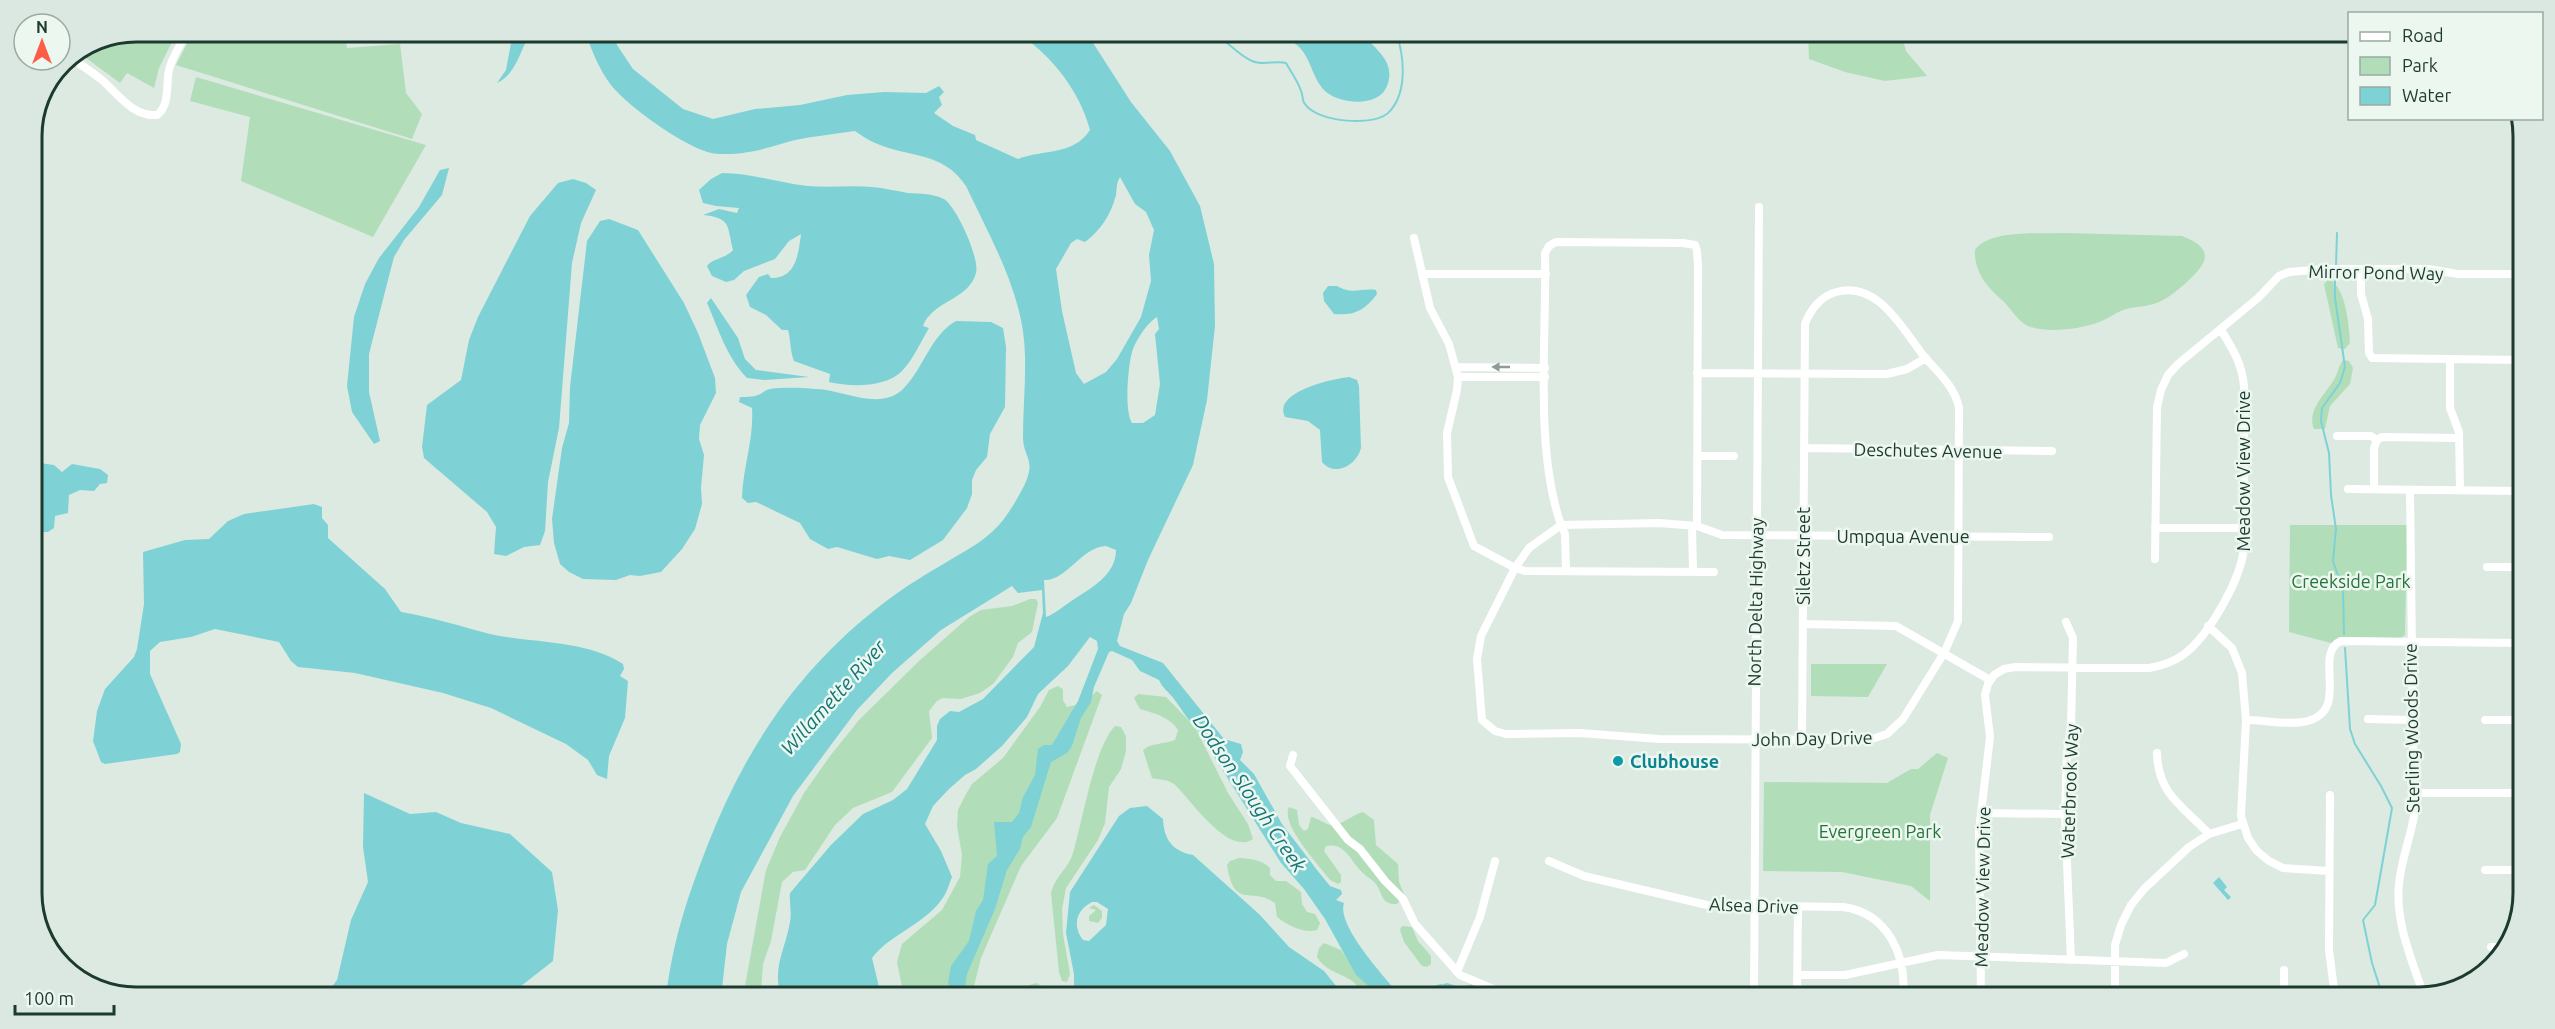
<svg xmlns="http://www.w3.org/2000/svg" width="2555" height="1029" font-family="Ubuntu,sans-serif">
<rect width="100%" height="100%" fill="#dceae2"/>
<!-- green -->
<path fill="#b2ddb9" d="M 137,32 L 177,32 L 159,68 L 154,88 L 127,73 L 120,83 L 78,52 L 97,39 Z
M 193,32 L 344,32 L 347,48 L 400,44 L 406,93 L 422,114 L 412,139 L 176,65 Z
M 1808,32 L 1901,32 L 1906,51 L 1927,76 L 1885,81 L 1845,72 L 1809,59 Z
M 196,77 L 426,145 L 373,237 L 241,181 L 250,117 L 190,101 Z
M 2063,233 L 2182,236 C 2213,248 2210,261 2188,281 C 2179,289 2170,297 2159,302 C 2148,307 2135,306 2123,310 C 2115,313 2108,319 2099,322 C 2081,329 2050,333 2031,327 C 2019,324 2011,308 2002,300 C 1986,286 1974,271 1975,250 C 1989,229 2039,234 2063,233 Z
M 2329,279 C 2346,287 2349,326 2350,343 L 2345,349 L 2338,348 L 2324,284 Z
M 2343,360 L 2349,361 L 2353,368 L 2350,384 L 2330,406 L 2325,429 L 2314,429 C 2306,410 2326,394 2335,378 C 2338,372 2339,365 2343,360 Z
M 2290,525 L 2407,525 L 2405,635 L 2401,638 L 2343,637 L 2331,643 L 2289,632 Z
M 1030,599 L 1036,599 L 1038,603 L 1032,632 L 1018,643 L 1013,657 L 993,684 L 980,693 L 961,699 L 943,698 L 937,701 L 929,711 L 932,738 L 892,792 L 853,808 L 835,825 L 805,870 L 793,872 L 782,882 L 771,941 L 763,964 L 761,990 L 765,997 L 743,997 L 766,870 L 780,837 L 804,793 L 830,756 L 859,720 L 919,661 L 969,617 L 981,610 L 1012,606 Z
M 1811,664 L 1887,664 L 1868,697 L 1811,696 Z
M 1058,686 L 1063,689 L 1063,700 L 1067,707 L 1084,703 L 1097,691 L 1102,695 L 1057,818 L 1021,866 L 981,958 L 974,986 L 979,996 L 983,997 L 904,997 L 897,962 L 902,944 L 942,910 L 960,877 L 962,855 L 957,826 L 958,810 L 966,794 L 972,784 L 1003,758 L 1040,707 L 1049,690 Z
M 1138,694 L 1166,697 L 1195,727 L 1228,793 L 1248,824 L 1253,839 C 1228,857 1189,797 1174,784 C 1168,779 1159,780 1152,778 L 1143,750 C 1150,743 1166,744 1175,740 L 1178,730 C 1170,717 1154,713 1140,709 L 1134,698 Z
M 1115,726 L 1121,727 L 1126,736 L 1126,751 L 1121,769 L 1109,787 L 1105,823 L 1098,840 L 1066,888 L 1062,909 L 1063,934 L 1070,974 L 1067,982 L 1062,981 L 1059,972 L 1051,893 C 1055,876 1069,868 1073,853 C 1082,824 1094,747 1115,726 Z
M 1937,753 L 1948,758 L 1930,815 L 1930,901 L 1911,886 L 1842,872 L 1763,871 L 1764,782 L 1887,783 L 1911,769 L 1918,769 Z
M 1289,807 L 1297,810 L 1299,825 L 1304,831 L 1308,829 L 1311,817 C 1318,818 1323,823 1330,825 C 1340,827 1351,815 1363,812 L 1374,820 L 1376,845 L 1398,864 L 1399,882 L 1404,894 L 1397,904 C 1381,905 1383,894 1376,884 C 1372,879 1365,876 1361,871 C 1350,860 1345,842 1326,846 L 1324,851 L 1341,875 L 1341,882 L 1338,884 L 1330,880 C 1319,865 1280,824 1289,807 Z
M 1239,858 C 1251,859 1261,859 1270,868 L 1270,875 L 1276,881 L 1286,881 L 1301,892 L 1302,904 L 1307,912 L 1315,914 L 1320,923 L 1317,930 C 1304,934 1287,925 1277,917 L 1275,903 C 1252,886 1234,911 1227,865 L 1230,861 Z
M 1094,905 L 1102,911 L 1102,918 L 1098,923 L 1089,921 L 1089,916 L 1096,910 L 1089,908 Z
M 1402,926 L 1412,927 L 1418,941 L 1431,956 L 1431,964 L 1427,967 L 1422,966 L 1404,942 L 1400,930 Z
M 1324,943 L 1341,950 L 1362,979 L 1380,997 L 1350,997 L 1350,995 L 1358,996 L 1361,993 C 1353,972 1329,977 1317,957 L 1319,948 Z
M 1036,983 L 1044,987 L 1047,997 L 991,997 Z
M 1472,984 L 1501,997 L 1490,997 L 1462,987 Z"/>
<!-- water -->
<path fill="#7ed2d5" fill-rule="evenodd" d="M 513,32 L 528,32 L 528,37 C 520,53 514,76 497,83 L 506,70 Z
M 585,32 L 612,32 L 617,45 L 633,69 L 683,109 L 713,119 L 755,109 L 800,105 L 847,95 L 884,92 L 926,93 L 939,86 L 944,92 L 939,97 L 942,105 L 934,113 L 953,126 L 975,135 L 976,140 L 1018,159 C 1044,149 1073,156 1090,130 C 1080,91 1050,53 1016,32 L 1086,32 L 1131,102 L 1170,151 L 1200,206 L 1214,264 L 1215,326 L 1207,400 L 1193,465 L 1148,560 L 1131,603 L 1124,614 L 1117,641 L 1120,646 L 1163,663 L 1224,739 L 1241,744 L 1243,752 L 1240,760 L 1254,774 L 1282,824 L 1317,870 L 1330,886 L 1341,890 L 1342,894 L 1336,900 L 1344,903 C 1336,926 1387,979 1401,997 L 1381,997 L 1356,975 L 1325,919 L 1304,889 L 1281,863 L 1195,726 C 1185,717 1182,709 1174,699 C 1168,691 1163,689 1159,680 L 1140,671 L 1132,660 L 1112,651 L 1109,652 L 1094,687 L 1091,702 L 1081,718 L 1072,746 L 1067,753 L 1051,762 L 1031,827 L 1023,837 L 1020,849 L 1007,870 L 995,909 L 967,974 L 964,997 L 952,997 L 948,983 L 951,966 L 969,941 L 976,911 L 983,900 L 988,864 L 997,856 L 994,822 L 1012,822 L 1019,813 L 1023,797 L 1035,775 L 1038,749 L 1044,745 L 1052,745 L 1078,701 L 1098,649 L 1097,641 L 1090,637 L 1068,666 L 1038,694 L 1027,717 L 1002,746 L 976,769 L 965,775 L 949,789 L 933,806 L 925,824 L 941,851 L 952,877 C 949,884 947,893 942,899 C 924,925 890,934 872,958 L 879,987 L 885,997 L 781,997 C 772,967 785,951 790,922 C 792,913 789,902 790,893 L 831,845 L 863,814 L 893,800 L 907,789 L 937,740 L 937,726 L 940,719 L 950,711 L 959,712 L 983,699 L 1034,647 L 1043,613 L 1042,590 L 1018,593 L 1012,586 L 941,630 L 892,673 L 857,710 L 793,796 L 741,892 L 727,944 L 721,997 L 666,997 C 673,940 687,898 708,844 C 747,745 800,667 885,602 C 906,586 928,573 950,560 C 965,551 982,542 994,530 C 1006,519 1016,501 1024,486 C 1037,458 1023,459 1023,436 C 1023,397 1029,357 1021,320 C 1011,272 986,229 966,186 C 943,151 909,158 875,143 C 868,140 861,135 855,131 C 835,134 815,136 795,140 C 766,148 750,155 719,154 C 693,154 627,106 611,85 C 599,69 592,51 585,32 ZM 1120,177 L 1135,204 L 1146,212 L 1154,230 L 1149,255 L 1151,281 L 1141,317 L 1117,359 L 1106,372 L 1084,384 L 1076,373 L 1062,311 L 1056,269 L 1071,243 L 1077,239 L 1085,242 C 1100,231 1111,215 1116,195 C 1117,188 1116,184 1120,177 ZM 1157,317 L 1159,329 L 1155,334 L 1160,384 L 1155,415 L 1143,423 L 1132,423 C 1124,410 1128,367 1132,352 C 1136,340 1147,323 1157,317 ZM 1106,546 L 1116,550 C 1116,576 1089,589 1070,602 C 1062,607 1055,614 1046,617 L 1044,580 C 1067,581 1081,547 1106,546 Z
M 1242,32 L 1362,32 C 1373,49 1397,60 1387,86 C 1378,109 1336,104 1323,89 C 1311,75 1310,53 1294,43 C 1278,34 1255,50 1242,32 Z
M 449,168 L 442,195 L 404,240 L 394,257 L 388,280 L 369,354 L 369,392 L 380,441 L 374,444 L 352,412 L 347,386 L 354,317 L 365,284 L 379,258 L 419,207 L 440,170 Z
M 722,173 C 751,173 778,183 808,186 C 829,188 851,185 872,187 C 884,188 896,191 908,193 C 922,194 931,193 944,199 C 956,206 980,258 976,273 C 969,300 932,301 923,326 L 929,328 C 921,341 913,360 902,371 C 885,388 850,387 829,382 L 830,374 L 794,361 C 790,351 791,341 788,330 L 782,330 L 766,315 L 750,307 L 746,295 L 759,277 L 768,274 L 771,278 C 796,278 798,256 801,234 L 789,241 L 775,259 L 744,271 L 734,280 L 726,282 L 712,276 L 707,266 C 713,258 725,259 733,250 C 727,225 731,218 703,215 L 719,209 L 737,213 L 739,208 L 716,206 L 703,203 L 699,190 L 711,179 Z
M 573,179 L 586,183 L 596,190 L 581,223 L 572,263 L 559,428 L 548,482 L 545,531 L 540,545 L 524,547 L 506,556 L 494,554 L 496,527 L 487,512 L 424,458 L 422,447 L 427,405 L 461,380 L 469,340 L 478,317 L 530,216 L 558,183 Z
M 609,219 L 638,230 L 684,303 L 698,333 L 715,378 L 716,393 L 700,425 L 699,439 L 704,455 L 701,488 L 702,504 L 695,529 L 682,549 L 661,572 L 640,576 L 630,575 L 616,580 L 583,579 L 569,572 L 560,564 L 554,543 L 552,519 L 562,448 L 569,423 L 570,387 L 587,241 L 600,221 Z
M 1328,286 L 1337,286 C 1353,295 1360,288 1376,290 L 1377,294 C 1365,310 1355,316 1334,314 L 1324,301 L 1323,293 Z
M 711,298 L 738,338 L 745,359 L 756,370 L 809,377 L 765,380 L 747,378 C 726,356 719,330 707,303 Z
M 956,321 L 991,322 L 1003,328 L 1006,347 L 1005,407 L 990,434 L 987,457 L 976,470 L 972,480 L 972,494 L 967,508 L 943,540 L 910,560 L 889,556 L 877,559 L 837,547 L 828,549 L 810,539 L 800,523 L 756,502 L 748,503 L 742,498 C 743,466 754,440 752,408 L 739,402 L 740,397 C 746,397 753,397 758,395 C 763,393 765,390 770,389 C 785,387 801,388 816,389 C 844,390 881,412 904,388 C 924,367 931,335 956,321 Z
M 1349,377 L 1357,380 L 1359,386 L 1361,448 C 1357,464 1336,478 1322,462 L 1320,430 L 1308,421 L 1285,417 C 1272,392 1332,379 1349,377 Z
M 40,463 L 54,465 L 62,472 L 72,464 L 100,469 L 108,475 L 107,483 L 100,484 L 94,491 L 80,490 L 69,495 L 68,513 L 55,516 L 54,528 L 48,532 L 32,532 L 32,467 Z
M 314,504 L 322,507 L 322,518 L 328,525 L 328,538 L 385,589 L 401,612 C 431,617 460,626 490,634 C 531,643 588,640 623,664 L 624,669 L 620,676 L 628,681 L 625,718 L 609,756 L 607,779 L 597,775 L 588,760 L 566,744 L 491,708 L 443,693 L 355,673 L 298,667 L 291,661 L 279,642 L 215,629 L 191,637 L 160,642 L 150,651 L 150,674 L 181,744 L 180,752 L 177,754 L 105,764 L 101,762 L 93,741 L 97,711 L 105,689 L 134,657 L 137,649 L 144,604 L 143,552 L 185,540 L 209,539 L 228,521 L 244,514 Z
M 364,793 L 410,814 L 436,812 L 461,823 L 510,834 L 552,872 L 558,910 L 553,961 L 507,997 L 324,997 L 337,980 L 351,920 L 368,882 L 363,847 Z
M 1147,806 L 1163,819 C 1164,839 1172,851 1193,855 L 1259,914 L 1289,947 L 1324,971 L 1345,997 L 1069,997 L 1074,992 L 1074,974 L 1066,933 L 1070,892 L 1119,816 L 1130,808 ZM 1092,902 L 1097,902 L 1108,909 L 1106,925 L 1089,941 L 1083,940 C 1072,926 1076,910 1092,902 Z
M 2219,877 L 2227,887 L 2224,890 L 2231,897 L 2228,900 L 2213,883 Z
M 1447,983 L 1490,997 L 1444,997 L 1440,991 L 1441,985 Z"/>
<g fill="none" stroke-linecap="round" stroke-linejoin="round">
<!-- stream -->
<path stroke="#7ed2d5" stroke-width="2" d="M 1212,32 C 1226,39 1237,55 1252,61 C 1263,66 1275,60 1286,63 C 1291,72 1298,81 1301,91 C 1303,95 1302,101 1305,104 C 1316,122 1377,128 1390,111 C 1408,91 1404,55 1396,32
M 2336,266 L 2337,233
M 2335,272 L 2335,298 L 2345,367 L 2340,383 L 2322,408 L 2321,421 L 2329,453 L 2331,495 L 2336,529 L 2333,561 L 2343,590 L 2344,634
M 2345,648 L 2350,729 L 2355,744 L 2381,786 L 2392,808 L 2375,905 L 2363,920 L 2372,963 L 2383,997
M 1417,997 L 1422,994 L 1430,995 L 1434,987 L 1441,985"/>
<!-- minor -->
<path stroke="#fff" stroke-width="8" d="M 70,57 C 81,65 92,72 102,80 C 118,94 133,117 157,115 C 170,106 166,84 169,70 C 172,57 181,44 187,32
M 1414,238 L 1430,308 L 1449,344 L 1458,377 L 1457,390 L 1447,433 L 1448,477 L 1474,546 L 1515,568 L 1525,571 L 1714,572
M 2361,269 L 2361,294 L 2368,319 L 2369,353 L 2372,358 L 2450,359 L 2450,408 L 2459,432 L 2460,490
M 1422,274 L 1546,274
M 2450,359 L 2521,360
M 1456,367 L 1545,368
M 1697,373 L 1887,374 L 1907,369 L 1926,358
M 1458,377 L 1545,377
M 2337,436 L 2371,436 L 2377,440 L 2382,437 L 2459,438
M 1804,448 L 2052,451
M 1698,456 L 1734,456
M 2348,489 L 2520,491
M 2374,489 L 2374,448 L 2377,440
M 2410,490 L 2414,816 C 2410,839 2401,861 2399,884 C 2395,923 2412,960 2424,996
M 1692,526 L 1693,572
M 1697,526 L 1698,265 L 1697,251 L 1695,245 L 1683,243 L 1556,242 L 1549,246 L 1545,253 C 1547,337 1534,447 1561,525 L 1659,523 L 1697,526 L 1722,535 L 2049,537
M 2155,528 L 2244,528
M 2155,559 L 2157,407 L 2161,390 L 2168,375 L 2178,364 L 2258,298 L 2279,276 L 2289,272 L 2325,269 L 2428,269 L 2458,274 L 2522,274
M 2487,567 L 2519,567
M 1566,571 L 1565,534 L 1561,525 L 1529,548 L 1515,568 L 1481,636 L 1477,659 L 1482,720 L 1495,731 L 1506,734 L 1580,733 L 1659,739 L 1869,740 L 1887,734 L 1903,719 L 1944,653 L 1958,621 L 1959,408 C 1955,386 1937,372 1923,355 C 1902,328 1877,280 1836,292 C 1821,296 1810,310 1805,324 L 1802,739
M 2066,622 L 2073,638 L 2071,726 L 2067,753 L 2065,814 L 2071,960
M 1803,624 L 1896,626 L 1990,680
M 2208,626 L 2232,648 L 2242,673 L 2246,720 L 2241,816 L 2248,838 L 2257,851 L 2269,861 L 2283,868 L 2329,871
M 2368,719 L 2413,720
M 2246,720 C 2264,720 2285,725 2303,722 C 2354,713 2311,654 2341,641 L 2518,643
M 2485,720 L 2518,720
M 2157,753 C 2158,795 2183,806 2209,834
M 1293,755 L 1290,766 L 1348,840 L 1360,849 L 1385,881 L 1403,899 L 1415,924 L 1460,975 L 1512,997
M 2413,793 L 2517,793
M 2330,795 L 2329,950 L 2335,997
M 1981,813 L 2065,814
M 1549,861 L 1584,876 L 1707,905 L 1843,907 C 1888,913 1907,956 1903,997
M 2485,870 L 2516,870
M 2491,947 L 2504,947
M 1457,972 L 1480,917 L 1495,861
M 1798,975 L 1845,975 L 1938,955 L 2166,963 L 2184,954
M 1754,997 L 1759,207
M 1797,997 L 1798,907
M 1981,997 L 1979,831 L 1990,737 L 1985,695 L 1988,684 L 1994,675 L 2004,669 L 2015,667 L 2149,668 C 2161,666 2173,662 2183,655 C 2209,636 2241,579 2244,548 L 2244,386 C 2242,364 2233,349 2221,330
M 2115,997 L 2115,945 L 2121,925 L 2131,905 L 2144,889 L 2189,847 L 2209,834 L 2242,824
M 2284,997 L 2284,970"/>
</g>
<!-- one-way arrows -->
<defs><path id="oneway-solid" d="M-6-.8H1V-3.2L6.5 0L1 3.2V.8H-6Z" transform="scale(1.5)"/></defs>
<use fill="#8e9c97" href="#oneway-solid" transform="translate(1501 367) rotate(-180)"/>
<!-- markers -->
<circle fill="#0f9aa8" stroke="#ecf7f0" stroke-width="2" cx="1618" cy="761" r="6"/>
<g text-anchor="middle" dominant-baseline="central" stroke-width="5" stroke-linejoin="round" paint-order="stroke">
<!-- street labels -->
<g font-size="18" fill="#1d3a2f" stroke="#ecf7f0">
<text transform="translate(2376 272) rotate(1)">Mirror Pond Way</text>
<text transform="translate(1928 450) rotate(1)">Deschutes Avenue</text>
<text transform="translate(2243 471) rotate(-90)">Meadow View Drive</text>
<text x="1903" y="536">Umpqua Avenue</text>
<text transform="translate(1803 556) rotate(-90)">Siletz Street</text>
<text transform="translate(1755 602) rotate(-89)">North Delta Highway</text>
<text transform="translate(2411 728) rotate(-91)">Sterling Woods Drive</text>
<text transform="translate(1812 738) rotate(-1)">John Day Drive</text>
<text transform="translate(2069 791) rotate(-88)">Waterbrook Way</text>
<text transform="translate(1982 887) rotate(-89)">Meadow View Drive</text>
<text transform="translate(1754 905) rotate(2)">Alsea Drive</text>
</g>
<!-- park labels -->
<g font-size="18" fill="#257339" stroke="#ecf7f0">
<text x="2351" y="581">Creekside Park</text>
<text x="1880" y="831">Evergreen Park</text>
</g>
<!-- culture labels -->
<g font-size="18" font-weight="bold" fill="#0d838f" stroke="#ecf7f0" text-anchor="start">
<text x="1630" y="761">Clubhouse</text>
</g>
<!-- water labels -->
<g font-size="20" font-style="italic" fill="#147579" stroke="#ecf7f0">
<text transform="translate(833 697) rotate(-48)">Willamette River</text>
<text transform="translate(1250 793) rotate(56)">Dodson Slough Creek</text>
</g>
</g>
<!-- crop -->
<path d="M0 0H2555V1029H0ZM136 42H2419A94 94 0 0 1 2513 136V893A94 94 0 0 1 2419 987H136A94 94 0 0 1 42 893V136A94 94 0 0 1 136 42Z" fill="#dbe8e1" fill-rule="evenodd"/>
<path fill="none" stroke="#1d3a2f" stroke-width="3" d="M136 42H2419A94 94 0 0 1 2513 136V893A94 94 0 0 1 2419 987H136A94 94 0 0 1 42 893V136A94 94 0 0 1 136 42Z"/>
<!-- legend -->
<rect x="2348" y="12" width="195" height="108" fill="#ecf7f0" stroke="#99aba3" stroke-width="1.5"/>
<rect x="2360" y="32" width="30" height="9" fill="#ffffff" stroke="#99aba3" stroke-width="1.5"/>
<text x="2402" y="42" font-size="18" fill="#1d3a2f">Road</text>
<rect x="2360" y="57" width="30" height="18" fill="#b2ddb9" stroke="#99aba3" stroke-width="1.5"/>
<text x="2402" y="72" font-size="18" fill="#1d3a2f">Park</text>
<rect x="2360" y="87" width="30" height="18" fill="#7ed2d5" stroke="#99aba3" stroke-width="1.5"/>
<text x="2402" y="102" font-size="18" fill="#1d3a2f">Water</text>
<!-- north arrow -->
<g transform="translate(42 42)"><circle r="28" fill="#ecf7f0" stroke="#99aba3" stroke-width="1.5"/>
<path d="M0-4.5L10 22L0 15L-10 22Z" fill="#fd5d47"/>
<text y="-9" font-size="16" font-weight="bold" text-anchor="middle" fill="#1d3a2f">N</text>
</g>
<!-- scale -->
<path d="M15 1005v9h99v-9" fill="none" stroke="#1d3a2f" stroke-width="3"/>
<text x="24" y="1005" font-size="18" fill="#1d3a2f" stroke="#ecf7f0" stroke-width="4.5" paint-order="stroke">100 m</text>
</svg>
